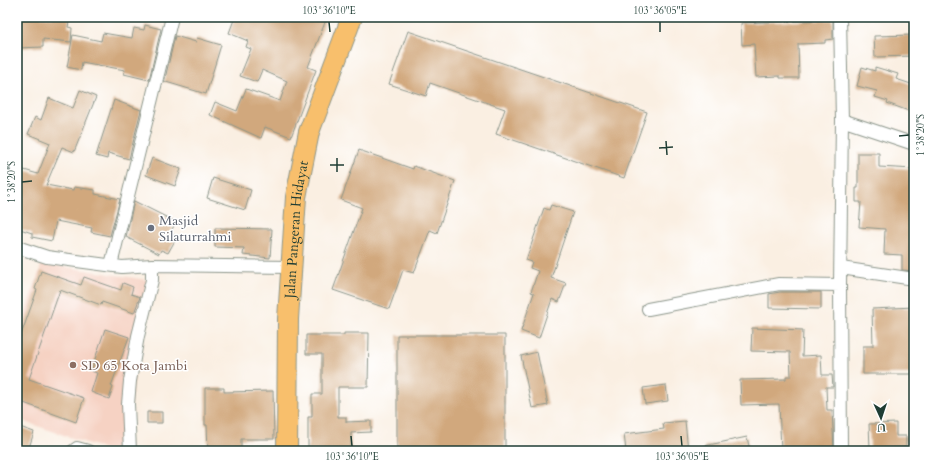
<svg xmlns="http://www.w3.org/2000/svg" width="931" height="468" font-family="Cardo,serif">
<rect width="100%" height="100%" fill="#fff"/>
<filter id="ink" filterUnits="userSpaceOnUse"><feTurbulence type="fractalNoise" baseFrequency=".025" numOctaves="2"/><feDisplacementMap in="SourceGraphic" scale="8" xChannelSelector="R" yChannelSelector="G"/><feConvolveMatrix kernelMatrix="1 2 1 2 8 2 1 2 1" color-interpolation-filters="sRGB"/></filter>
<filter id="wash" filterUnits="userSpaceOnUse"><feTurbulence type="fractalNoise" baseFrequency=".012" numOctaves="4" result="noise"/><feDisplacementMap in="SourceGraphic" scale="16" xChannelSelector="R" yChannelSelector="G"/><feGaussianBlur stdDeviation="0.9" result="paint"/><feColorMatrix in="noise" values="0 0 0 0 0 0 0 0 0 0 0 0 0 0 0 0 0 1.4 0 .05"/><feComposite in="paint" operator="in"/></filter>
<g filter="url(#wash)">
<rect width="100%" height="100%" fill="#faefe2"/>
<!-- built -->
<path fill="#f6d2c3" d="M 42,263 L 147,280 L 125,451 L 110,451 L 17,419 L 17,337 Z"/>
<g id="blocks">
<!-- building -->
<path fill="#d1a87d" d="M 17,17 L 70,17 L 68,27 L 72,28 L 71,42 L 43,39 L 43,47 L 17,48 Z
M 235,17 L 327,17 L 308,67 L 316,70 L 291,137 L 265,127 L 261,138 L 210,115 L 215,102 L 237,111 L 246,89 L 280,101 L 287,81 L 262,70 L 257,82 L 240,76 L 251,49 L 246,47 L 248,41 L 229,33 Z
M 833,20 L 833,39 L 825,40 L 825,43 L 798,44 L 799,78 L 780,78 L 780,76 L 756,77 L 754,44 L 742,45 L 741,23 Z
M 145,25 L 161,29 L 149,80 L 124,74 L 125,70 L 87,63 L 82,62 L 81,70 L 67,67 L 73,35 L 101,41 L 103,33 L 132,38 L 134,28 L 144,30 Z
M 408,31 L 647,112 L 624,178 L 496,134 L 505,109 L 430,83 L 426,96 L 389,84 Z
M 914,35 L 914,56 L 875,57 L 874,36 Z
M 175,36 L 196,42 L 197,38 L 221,45 L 206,94 L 166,82 L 164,83 Z
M 862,67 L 875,71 L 875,67 L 898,74 L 896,79 L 914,85 L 914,113 L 887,103 L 888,101 L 875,97 L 877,91 L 857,86 Z
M 80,90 L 96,97 L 74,152 L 62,147 L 46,185 L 73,190 L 74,187 L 95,190 L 95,194 L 120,199 L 110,236 L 91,232 L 92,228 L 56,221 L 52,241 L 32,237 L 32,233 L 17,228 L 17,168 L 38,174 L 50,143 L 28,134 L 35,117 L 41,120 L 49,98 L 73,108 Z
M 114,100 L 141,110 L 129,159 L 108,153 L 107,159 L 96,156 Z
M 359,150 L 413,169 L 414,166 L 455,181 L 437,233 L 430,230 L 414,273 L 403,270 L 389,309 L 333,290 L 362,208 L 341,200 Z
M 858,153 L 879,153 L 879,167 L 914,169 L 911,214 L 914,214 L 914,271 L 902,270 L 902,255 L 884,254 L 885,229 L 859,227 L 861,202 L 856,202 L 856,188 L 858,188 Z
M 152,158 L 181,169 L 175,186 L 146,175 Z
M 213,178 L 251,190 L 245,210 L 207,198 Z
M 134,201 L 176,222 L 170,233 L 177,237 L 168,253 L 161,250 L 159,254 L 126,237 Z
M 551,205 L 573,212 L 551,278 L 566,283 L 559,302 L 552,299 L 539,338 L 521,331 L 534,293 L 531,292 L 538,271 L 530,268 L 532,262 L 526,260 L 544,208 L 549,210 Z
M 215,228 L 272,229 L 270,258 L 243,255 L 244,248 L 215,247 Z
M 41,271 L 81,285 L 84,277 L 121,290 L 123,283 L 133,287 L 131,294 L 140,297 L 134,313 L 102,302 L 101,305 L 60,290 L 29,379 L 84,398 L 76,422 L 21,402 L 19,409 L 17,408 L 17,346 L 37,290 L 35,289 Z
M 780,292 L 821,292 L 821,309 L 769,308 L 769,294 Z
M 914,307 L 912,374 L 863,374 L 863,346 L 873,346 L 872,309 Z
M 752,328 L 803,330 L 802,356 L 821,355 L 822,375 L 832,375 L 833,387 L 826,387 L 827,410 L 832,410 L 834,451 L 781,451 L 779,404 L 741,405 L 740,380 L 786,379 L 786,376 L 791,376 L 790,352 L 751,351 Z
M 105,329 L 129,337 L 111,386 L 113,387 L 109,399 L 91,392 L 97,373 L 91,371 Z
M 344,333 L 369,333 L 368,387 L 338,387 L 338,417 L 346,417 L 346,422 L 371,421 L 371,432 L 351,433 L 351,451 L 308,451 L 308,417 L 312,417 L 312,394 L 322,394 L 322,354 L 306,354 L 306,335 L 344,335 Z
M 397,335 L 505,335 L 505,451 L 397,451 Z
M 537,352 L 548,405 L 532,408 L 521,356 Z
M 666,385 L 668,401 L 645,404 L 643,388 Z
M 205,388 L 224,388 L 224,392 L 273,391 L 274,439 L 241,439 L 241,451 L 208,451 L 207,425 L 205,425 Z
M 147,412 L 162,412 L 162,423 L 147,423 Z
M 685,421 L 688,450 L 626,451 L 624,434 L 664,429 L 663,423 Z
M 896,423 L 896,436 L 906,436 L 906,447 L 870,448 L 869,424 Z
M 17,426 L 34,432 L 28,451 L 17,451 Z
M 747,437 L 750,451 L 705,451 L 704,446 Z"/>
</g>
</g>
<g filter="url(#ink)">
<use href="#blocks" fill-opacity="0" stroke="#8c968b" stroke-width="1"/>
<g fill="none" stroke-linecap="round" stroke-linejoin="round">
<!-- minor casing -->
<g stroke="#8c968b" stroke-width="14">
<path id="minor" d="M 840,17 L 842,120 L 840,285 L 841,451
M 842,120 L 914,144
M 17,247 L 47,257 L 122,267 L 152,265 L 291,267
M 111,265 L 172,17
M 841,268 L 914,279
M 648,309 L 779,284 L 840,285
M 73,451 L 77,448 L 88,451
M 130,451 L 128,404 L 130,381 L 138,336 L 152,280 L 152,265"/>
</g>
<!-- trunk casing -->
<g stroke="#8c968b" stroke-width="22">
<g id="trunk">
<path id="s1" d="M 287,451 L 288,319 L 296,197 L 309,132 L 352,17"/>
</g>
</g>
<!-- minor -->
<use href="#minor" stroke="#fff" stroke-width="12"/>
<!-- trunk -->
<use href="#trunk" stroke="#f8bf6c" stroke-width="20"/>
</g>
</g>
<!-- ticks -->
<path fill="none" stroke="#1f3d34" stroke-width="1.5" d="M 329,22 L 330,32M 660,22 L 660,32M 899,136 L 909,135M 666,141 L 667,155M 659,148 L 673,147M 337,158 L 337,172M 330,165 L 344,165M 22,182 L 32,181M 351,436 L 352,446M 681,436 L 682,446"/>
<!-- markers -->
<circle fill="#6b7280" stroke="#fff" stroke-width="1.5" cx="151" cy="228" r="4"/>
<circle fill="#8d6e63" stroke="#fff" stroke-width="1.5" cx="73" cy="365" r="4"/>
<g text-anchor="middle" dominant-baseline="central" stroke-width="3" stroke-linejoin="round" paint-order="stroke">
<!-- worship labels -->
<g font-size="14" fill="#5b616d" stroke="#fff" text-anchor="start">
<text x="159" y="220">Masjid<tspan x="159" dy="16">Silaturrahmi</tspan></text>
</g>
<!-- street labels -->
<g font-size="14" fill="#1f3d34" stroke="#fff">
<text stroke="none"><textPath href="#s1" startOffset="222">Jalan Pangeran Hidayat</textPath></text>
</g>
<!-- education labels -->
<g font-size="14" fill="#785e54" stroke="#fff" text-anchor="start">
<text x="81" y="365">SD 65 Kota Jambi</text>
</g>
</g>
<!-- margin -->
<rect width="931" height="468" fill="none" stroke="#fff" stroke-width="44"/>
<!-- north arrow -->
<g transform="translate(881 418) rotate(177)" stroke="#ffffff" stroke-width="3" paint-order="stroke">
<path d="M0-3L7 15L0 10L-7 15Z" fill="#1f3d34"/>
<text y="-6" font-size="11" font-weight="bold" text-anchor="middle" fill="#1f3d34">U</text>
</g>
<rect x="22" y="22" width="887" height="424" fill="none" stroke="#1f3d34" stroke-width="1.5"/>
<g font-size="10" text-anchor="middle" fill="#1f3d34">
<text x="329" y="14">103°36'10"E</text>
<text x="660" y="14">103°36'05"E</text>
<text transform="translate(920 135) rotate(-90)" y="4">1°38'20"S</text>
<text transform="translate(11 182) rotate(-90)" y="4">1°38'20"S</text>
<text x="352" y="460">103°36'10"E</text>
<text x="682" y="460">103°36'05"E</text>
</g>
</svg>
